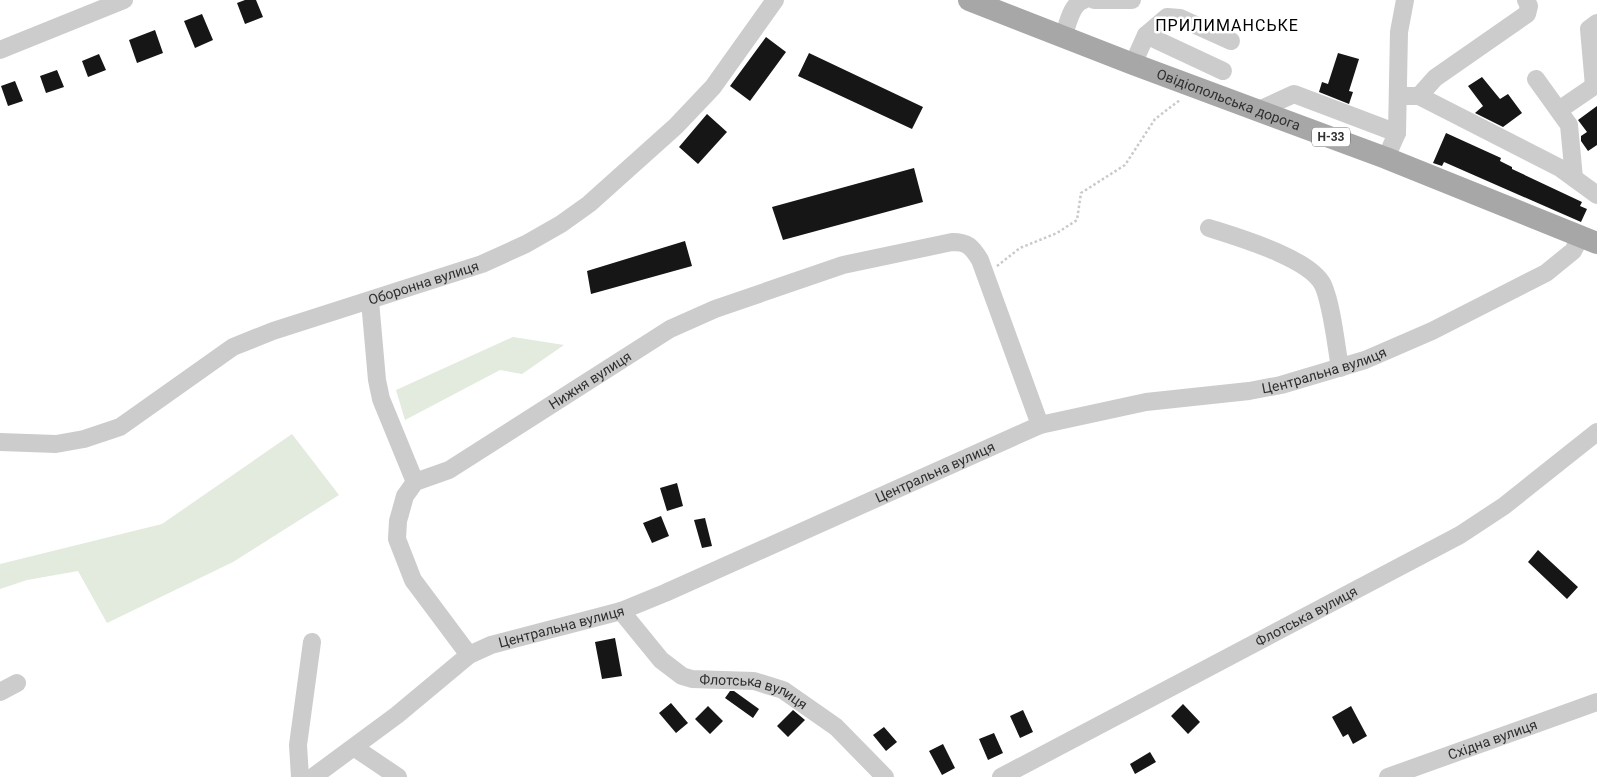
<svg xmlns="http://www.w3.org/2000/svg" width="1597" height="777" font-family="Roboto,sans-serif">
<rect width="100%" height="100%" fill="#fff"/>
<!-- green -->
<path fill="#e3eade" d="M 513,337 L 564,345 L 522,374 L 500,370 L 405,420 L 396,390 Z
M 292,434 L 339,495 L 233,562 L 107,623 L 78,571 L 27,580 L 0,589 L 0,564 L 162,524 Z"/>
<!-- building -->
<path fill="#161616" d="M 245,0 L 256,0 L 263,17 L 245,24 L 237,3 Z
M 202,14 L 213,40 L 195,48 L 184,21 Z
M 155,30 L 163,53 L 137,63 L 129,40 Z
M 766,37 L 786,52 L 750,101 L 730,86 Z
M 809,53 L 923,107 L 912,129 L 798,76 Z
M 1338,53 L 1359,59 L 1349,91 L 1353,92 L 1349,104 L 1319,92 L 1322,82 L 1328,84 Z
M 99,54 L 106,70 L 88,77 L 82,61 Z
M 57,70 L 64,87 L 46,93 L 40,76 Z
M 1482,77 L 1500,99 L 1508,94 L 1522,113 L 1503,127 L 1475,113 L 1483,106 L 1468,86 Z
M 15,81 L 23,101 L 8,106 L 1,86 Z
M 1597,106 L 1597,145 L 1588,151 L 1581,141 L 1581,136 L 1587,132 L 1578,120 Z
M 707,114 L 727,132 L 698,164 L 679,147 Z
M 1446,133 L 1501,158 L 1500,161 L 1512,167 L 1512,169 L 1582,202 L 1580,206 L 1587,209 L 1581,222 L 1444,162 L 1442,166 L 1433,163 Z
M 914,168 L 923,202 L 783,240 L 772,207 Z
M 685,241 L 692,266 L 591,294 L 587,271 Z
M 677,483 L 683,506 L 667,511 L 660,488 Z
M 661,516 L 669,536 L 652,543 L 643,523 Z
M 705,518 L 712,546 L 702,548 L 694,520 Z
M 1538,550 L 1578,587 L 1567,599 L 1528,562 Z
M 615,638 L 622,676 L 602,679 L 595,642 Z
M 730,691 L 734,691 L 759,709 L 753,718 L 725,698 Z
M 671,703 L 688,723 L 676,733 L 659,713 Z
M 1183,704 L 1200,722 L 1188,734 L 1171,716 Z
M 708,706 L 723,721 L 710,734 L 695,719 Z
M 1351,706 L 1367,736 L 1353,744 L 1348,734 L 1343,737 L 1332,717 Z
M 793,710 L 805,720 L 788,737 L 777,726 Z
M 1023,710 L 1033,732 L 1020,738 L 1010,716 Z
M 884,727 L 897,742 L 886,751 L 873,735 Z
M 994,733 L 1003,753 L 988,760 L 979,739 Z
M 943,744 L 955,768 L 942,775 L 929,751 Z
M 1150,752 L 1156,762 L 1135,774 L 1130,764 Z"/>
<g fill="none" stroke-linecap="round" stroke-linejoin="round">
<!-- path -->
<path stroke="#c9c9c9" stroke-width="2.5" stroke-dasharray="2.5 2.5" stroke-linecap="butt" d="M 997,266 L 1020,248 L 1057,233 L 1077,220 L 1081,193 L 1125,165 L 1155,119 L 1180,100"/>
<!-- minor -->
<g stroke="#ccc" stroke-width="18">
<path d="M 1094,0 L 1132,0"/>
<path d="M 1146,35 L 1223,71"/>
<path d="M 1063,37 C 1068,24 1071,4 1084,0"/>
<path d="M 0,50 L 124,0"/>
<path d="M 1133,64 L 1146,35 L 1167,17 L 1180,18 L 1231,41"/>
<path d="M 1536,79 L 1569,125 L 1574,178"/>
<path d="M 1594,86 L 1589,29 L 1597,23"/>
<path d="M 1398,96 L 1419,96 L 1435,78 L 1527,14 L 1529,6 L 1526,0"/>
<path d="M 1419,96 L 1560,168 L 1597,195"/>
<path d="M 1259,110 L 1294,94 L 1397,133"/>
<path d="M 1559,110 L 1597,84"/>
<path d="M 1386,158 L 1397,133 L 1399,32 L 1405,0"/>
<path d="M 1209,228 C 1237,237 1310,258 1323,285 C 1332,305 1336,345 1340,368"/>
<path d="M 370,301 L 377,380 L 381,399 L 415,482"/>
<path id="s1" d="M 0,442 L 56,444 L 84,439 L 120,427 L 233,347 L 273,331 L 482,264 L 526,244 L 561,224 L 589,204 L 676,126 L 713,87 L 775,0"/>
<path id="s2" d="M 621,611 L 661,660 L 682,676 L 692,679 L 754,681 L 783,690 L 836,727 L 885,777"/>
<path id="s3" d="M 469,655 L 413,580 L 397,539 L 398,521 L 405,496 L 415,482 L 449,470 L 670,329 L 715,309 L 843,265 L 952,242 C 968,242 972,247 980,260 L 1040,425"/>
<path d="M 0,692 L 17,683"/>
<path d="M 355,748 L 398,777"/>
<path d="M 300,777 L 298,745 L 312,642"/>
<path id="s4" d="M 313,777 L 397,715 L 469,655 L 491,645 L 621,611 L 665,593 L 1040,425 L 1146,402 L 1249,391 L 1281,385 L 1365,360 L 1432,331 L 1546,273 L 1573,251 L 1581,236"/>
<path id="s5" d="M 1001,777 L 1460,535 L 1504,506 L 1597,432"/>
<path id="s6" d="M 1388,777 L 1597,702"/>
</g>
<!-- major -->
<path stroke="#a7a7a7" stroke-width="22" id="s7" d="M 969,0 L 1133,64 L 1386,158 L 1597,243"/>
</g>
<g text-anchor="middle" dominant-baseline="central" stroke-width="5" stroke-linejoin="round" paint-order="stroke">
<!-- shield labels -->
<rect fill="#fff" stroke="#6d6d6d" stroke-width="1" x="1312" y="127.5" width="38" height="19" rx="4"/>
<g font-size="12" font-weight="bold" fill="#2f2f2f">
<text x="1331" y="137">Н-33</text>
</g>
<!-- street labels -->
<g font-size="14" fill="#2f2f2f" stroke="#fff">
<text stroke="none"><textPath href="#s7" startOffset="278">Овідіопольська дорога</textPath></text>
<text stroke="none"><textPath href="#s1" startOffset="462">Оборонна вулиця</textPath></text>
<text stroke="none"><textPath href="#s4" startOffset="1105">Центральна вулиця</textPath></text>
<text stroke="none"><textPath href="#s3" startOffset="402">Нижня вулиця</textPath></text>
<text stroke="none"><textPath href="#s4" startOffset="700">Центральна вулиця</textPath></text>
<text stroke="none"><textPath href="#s5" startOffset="345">Флотська вулиця</textPath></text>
<text stroke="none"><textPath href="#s4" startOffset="295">Центральна вулиця</textPath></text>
<text stroke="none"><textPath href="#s2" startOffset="164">Флотська вулиця</textPath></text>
<text stroke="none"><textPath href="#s6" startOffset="111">Східна вулиця</textPath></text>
</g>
<!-- quarter labels -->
<g font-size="16" letter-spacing="1" fill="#000" stroke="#fff">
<text x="1227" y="25">ПРИЛИМАНСЬКЕ</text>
</g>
</g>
</svg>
